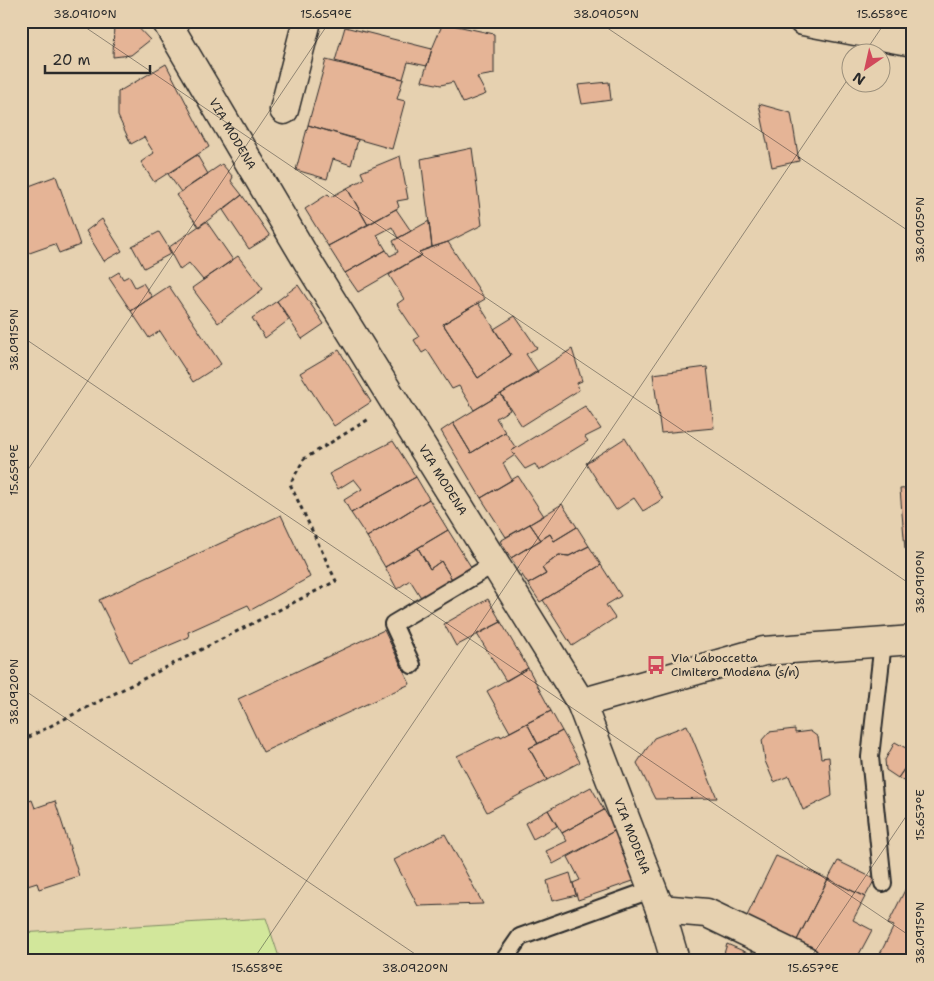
<svg xmlns="http://www.w3.org/2000/svg" width="934" height="981" font-family="'Shantell Sans',sans-serif">
<rect width="100%" height="100%" fill="#e6d1b0"/>
<filter id="ink" filterUnits="userSpaceOnUse"><feTurbulence type="fractalNoise" baseFrequency=".02" numOctaves="2"/><feDisplacementMap in="SourceGraphic" scale="10" xChannelSelector="R" yChannelSelector="G"/><feConvolveMatrix kernelMatrix="1 2 1 2 8 2 1 2 1" color-interpolation-filters="sRGB"/></filter>
<g filter="url(#ink)">
<!-- green -->
<path fill="#d2e79b" stroke="#7e8963" d="M 266,918 L 280,960 L 21,960 L 21,933 Z"/>
<!-- building -->
<path fill="#e5b496" stroke="#2b2b2b" d="M 114,21 L 132,21 L 150,40 L 131,55 L 113,57 Z
M 443,23 L 494,34 L 494,74 L 477,77 L 486,94 L 463,103 L 453,82 L 441,85 L 422,81 L 432,49 Z
M 345,27 L 432,49 L 427,66 L 408,62 L 403,79 L 335,61 Z
M 326,60 L 403,79 L 397,99 L 405,101 L 392,149 L 308,125 Z
M 166,64 L 209,147 L 154,182 L 141,162 L 154,153 L 144,137 L 131,144 L 118,116 L 118,92 Z
M 609,82 L 611,100 L 582,104 L 578,85 Z
M 759,104 L 791,113 L 799,161 L 772,167 Z
M 308,125 L 358,140 L 351,165 L 333,159 L 327,179 L 296,170 Z
M 472,148 L 482,225 L 448,242 L 432,247 L 421,159 Z
M 197,155 L 208,174 L 181,192 L 168,174 Z
M 400,156 L 408,199 L 397,201 L 399,207 L 396,209 L 368,225 L 347,188 L 364,179 L 361,172 Z
M 222,164 L 233,177 L 231,181 L 242,195 L 199,227 L 176,195 Z
M 56,176 L 80,245 L 59,253 L 55,244 L 21,256 L 21,189 Z
M 347,188 L 368,225 L 328,246 L 305,209 L 328,194 L 331,197 Z
M 242,195 L 270,236 L 249,249 L 223,210 Z
M 396,209 L 411,231 L 398,238 L 392,227 L 377,235 L 386,250 L 345,273 L 328,246 Z
M 102,219 L 122,251 L 104,261 L 86,231 Z
M 206,221 L 233,260 L 203,280 L 189,263 L 180,270 L 168,248 Z
M 429,221 L 432,247 L 419,252 L 422,255 L 358,292 L 345,273 L 386,250 L 390,256 L 398,252 L 393,241 Z
M 159,232 L 172,253 L 144,268 L 132,246 Z
M 448,242 L 485,299 L 443,324 L 478,378 L 511,355 L 494,329 L 515,316 L 537,348 L 526,354 L 538,372 L 474,410 L 459,386 L 452,389 L 427,350 L 422,353 L 414,340 L 419,337 L 397,304 L 404,299 L 389,275 L 422,255 L 419,252 Z
M 238,256 L 263,289 L 218,323 L 192,288 Z
M 119,272 L 123,279 L 129,276 L 135,287 L 143,283 L 152,297 L 131,311 L 109,278 Z
M 298,285 L 324,324 L 302,339 L 277,301 Z
M 169,286 L 221,364 L 193,382 L 160,331 L 149,338 L 131,311 Z
M 277,301 L 290,319 L 265,338 L 252,318 Z
M 478,303 L 511,355 L 478,378 L 443,324 Z
M 572,349 L 582,381 L 577,383 L 579,390 L 522,426 L 501,394 Z
M 339,350 L 371,402 L 334,426 L 300,373 Z
M 707,367 L 714,428 L 661,433 L 653,374 Z
M 501,394 L 510,410 L 496,418 L 505,432 L 471,453 L 453,423 Z
M 585,406 L 601,429 L 585,437 L 588,441 L 539,471 L 535,464 L 525,469 L 511,451 Z
M 453,423 L 471,453 L 505,432 L 516,448 L 511,451 L 515,455 L 503,463 L 512,480 L 481,498 L 441,431 Z
M 625,438 L 663,499 L 643,511 L 634,498 L 616,510 L 586,463 Z
M 393,441 L 416,477 L 351,513 L 344,500 L 362,489 L 354,479 L 338,489 L 329,474 Z
M 518,476 L 544,516 L 506,537 L 481,498 Z
M 416,477 L 429,499 L 367,537 L 351,513 Z
M 913,488 L 913,549 L 905,549 L 900,489 Z
M 429,499 L 448,530 L 385,567 L 367,537 Z
M 562,504 L 577,527 L 554,541 L 550,534 L 541,540 L 530,524 Z
M 281,515 L 310,577 L 251,610 L 248,605 L 188,632 L 189,637 L 130,662 L 99,600 Z
M 530,524 L 541,540 L 511,558 L 500,541 Z
M 577,527 L 589,546 L 569,556 L 559,555 L 542,568 L 546,574 L 528,584 L 511,558 L 550,534 L 554,541 Z
M 448,530 L 473,570 L 453,581 L 441,561 L 430,569 L 418,548 Z
M 589,546 L 601,565 L 540,602 L 528,584 L 546,574 L 542,568 L 559,555 L 569,556 Z
M 418,548 L 430,569 L 441,561 L 453,581 L 422,599 L 410,580 L 397,589 L 385,567 Z
M 601,565 L 621,596 L 606,605 L 615,618 L 572,646 L 543,600 Z
M 488,599 L 501,622 L 456,646 L 444,624 Z
M 501,622 L 528,668 L 506,681 L 477,634 Z
M 384,630 L 410,684 L 263,752 L 238,699 Z
M 528,668 L 551,711 L 510,732 L 487,691 Z
M 551,711 L 562,731 L 538,744 L 527,723 Z
M 527,723 L 538,744 L 529,748 L 547,780 L 487,812 L 457,756 L 500,735 L 501,737 Z
M 687,725 L 717,798 L 655,799 L 637,763 L 654,738 Z
M 795,729 L 795,733 L 810,731 L 818,737 L 821,758 L 829,757 L 832,796 L 803,810 L 789,776 L 774,782 L 765,761 L 762,740 L 769,732 Z
M 562,731 L 580,762 L 547,780 L 529,748 Z
M 895,742 L 913,752 L 913,756 L 898,778 L 886,770 L 885,760 Z
M 913,756 L 913,786 L 898,778 Z
M 591,787 L 604,810 L 562,833 L 548,810 Z
M 32,800 L 35,808 L 55,801 L 79,876 L 39,889 L 37,883 L 21,888 L 21,804 Z
M 548,810 L 557,826 L 533,839 L 525,823 Z
M 604,810 L 616,830 L 553,864 L 546,851 L 567,841 L 562,833 Z
M 616,830 L 639,879 L 578,900 L 573,883 L 580,880 L 568,857 Z
M 445,834 L 483,904 L 418,906 L 394,860 Z
M 776,856 L 828,879 L 796,942 L 746,918 Z
M 838,861 L 875,879 L 865,897 L 828,879 Z
M 570,873 L 576,895 L 552,901 L 547,881 Z
M 911,878 L 913,879 L 913,942 L 904,960 L 877,960 L 894,926 L 888,924 Z
M 828,879 L 865,897 L 853,920 L 872,930 L 856,960 L 834,960 L 796,942 Z
M 913,942 L 913,960 L 904,960 Z
M 727,944 L 764,960 L 722,960 Z"/>
<g fill="none" stroke-linecap="round" stroke-linejoin="round">
<!-- lane casing -->
<g stroke="#2b2b2b" stroke-width="20">
<path id="lane" d="M 412,665 L 393,624 L 494,564
M 883,883 L 870,757 L 883,642
M 504,960 L 520,937 L 653,889"/>
</g>
<!-- street casing -->
<g stroke="#2b2b2b" stroke-width="31">
<path id="street" d="M 803,21 L 913,42
M 284,110 L 307,21
M 660,909 L 707,913 L 805,960"/>
</g>
<!-- secondary casing -->
<g stroke="#2b2b2b" stroke-width="31">
<g id="secondary">
<path id="s1" d="M 166,21 L 311,267 L 581,703 L 660,909 L 675,960"/>
<path d="M 581,703 L 764,651 L 913,640"/>
</g>
</g>
<!-- path -->
<path stroke="#2b2b2b" stroke-width="3" stroke-dasharray="4 4" stroke-linecap="butt" d="M 21,741 L 336,581 L 290,484 L 304,459 L 369,419"/>
<!-- lane -->
<use href="#lane" stroke="#e6d1b0" stroke-width="16"/>
<!-- street -->
<use href="#street" stroke="#e6d1b0" stroke-width="28"/>
<!-- secondary -->
<use href="#secondary" stroke="#e6d1b0" stroke-width="28"/>
</g>
</g>
<!-- ticks -->
<path fill="none" stroke="#2b2b2b" stroke-width="1" stroke-opacity="0.45" d="M 76,21 L 913,586M 597,21 L 913,234M 865,52 L 886,21M 21,336 L 913,938M 21,480 L 330,21M 21,688 L 424,960M 253,960 L 852,73M 809,960 L 913,806"/>
<!-- icons -->
<defs>
<g id="bus-bare" transform="scale(1.5)"><path d="M-5-6H5V4H4V6H2V4H-2V6H-4V4H-5ZM-3.5-4V0h7V-4ZM-3.5 1.2v1.5H-2V1.2ZM2 1.2v1.5H3.5V1.2Z" fill="#d1495b" stroke="#e6d1b0" stroke-width="2.5" paint-order="stroke"/></g>
</defs>
<g fill-rule="evenodd">
<use href="#bus-bare" x="656" y="665"/>
</g>
<g text-anchor="middle" dominant-baseline="central" stroke-width="5" stroke-linejoin="round" paint-order="stroke">
<!-- street labels -->
<g font-size="12" fill="#2b2b2b" stroke="#e6d1b0">
<text stroke="none"><textPath href="#s1" startOffset="131">VIA MODENA</textPath></text>
<text stroke="none"><textPath href="#s1" startOffset="536">VIA MODENA</textPath></text>
<text stroke="none"><textPath href="#s1" startOffset="941">VIA MODENA</textPath></text>
</g>
<!-- poi labels -->
<g font-size="12" fill="#2b2b2b" stroke="#e6d1b0" text-anchor="start">
<text x="671" y="658">Via Laboccetta<tspan x="671" dy="14">Cimitero Modena (s/n)</tspan></text>
</g>
</g>
<!-- margin -->
<rect width="934" height="981" fill="none" stroke="#e6d1b0" stroke-width="55"/>
<!-- north arrow -->
<g transform="translate(866 68) rotate(214)"><circle r="24" fill="#e6d1b0" stroke="#9b8f7b"/>
<path d="M0-4L9 19L0 12L-9 19Z" fill="#d1495b"/>
<text y="-8" font-size="14" font-weight="bold" text-anchor="middle" fill="#2b2b2b">N</text>
</g>
<!-- scale -->
<path d="M45 65v8h105v-8" fill="none" stroke="#2b2b2b" stroke-width="2.5"/>
<text x="52" y="65" font-size="15" fill="#2b2b2b" stroke="#e6d1b0" stroke-width="4" paint-order="stroke">20 m</text>
<rect x="28" y="28" width="878" height="926" fill="none" stroke="#2b2b2b" stroke-width="2"/>
<g font-size="12" text-anchor="middle" fill="#2b2b2b">
<text x="85" y="18">38.0910°N</text>
<text x="326" y="18">15.659°E</text>
<text x="606" y="18">38.0905°N</text>
<text x="882" y="18">15.658°E</text>
<text transform="translate(920 230) rotate(-90)" y="4">38.0905°N</text>
<text transform="translate(14 340) rotate(-90)" y="4">38.0915°N</text>
<text transform="translate(14 470) rotate(-90)" y="4">15.659°E</text>
<text transform="translate(920 582) rotate(-90)" y="4">38.0910°N</text>
<text transform="translate(14 692) rotate(-90)" y="4">38.0920°N</text>
<text transform="translate(920 815) rotate(-90)" y="4">15.657°E</text>
<text transform="translate(920 933) rotate(-90)" y="4">38.0915°N</text>
<text x="257" y="972">15.658°E</text>
<text x="415" y="972">38.0920°N</text>
<text x="813" y="972">15.657°E</text>
</g>
</svg>
